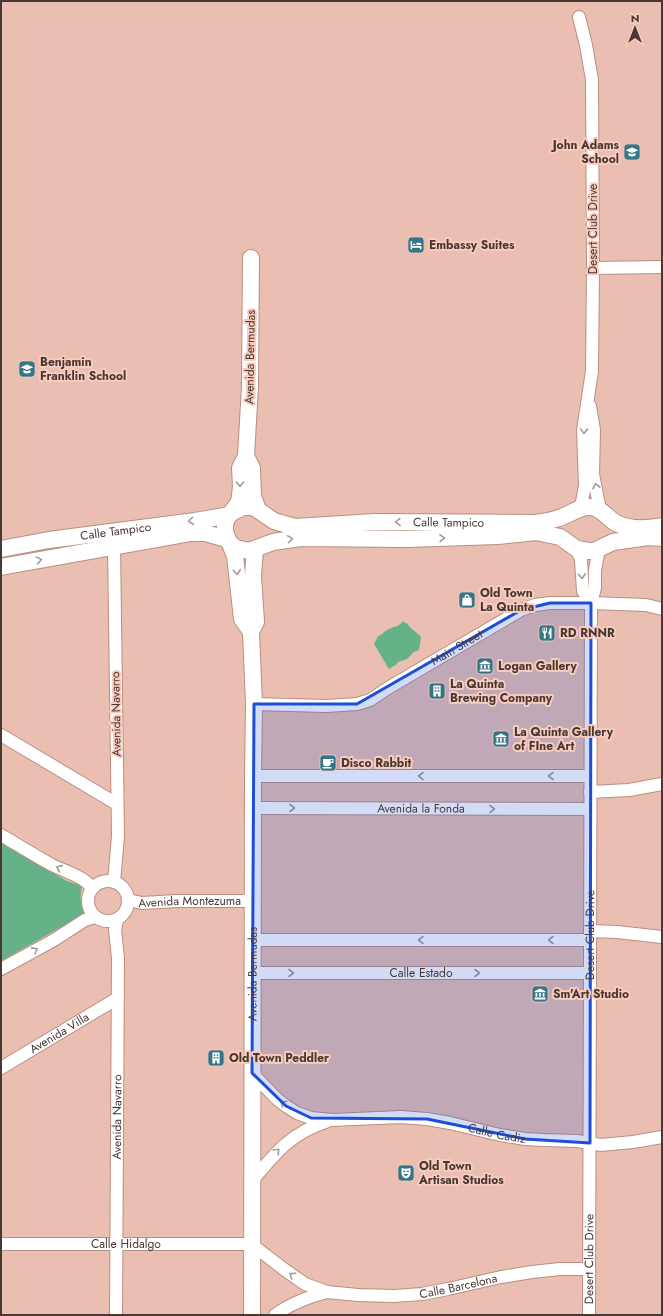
<svg xmlns="http://www.w3.org/2000/svg" width="663" height="1316" font-family="Jost,sans-serif">
<rect width="100%" height="100%" fill="#eabeb0"/>
<!-- green -->
<path fill="#65b289" d="M 403,621 L 405,623 L 407,623 C 409,628 417,632 421,637 L 419,650 C 410,653 413,654 408,658 C 405,661 401,660 398,662 L 397,664 L 389,669 L 374,644 L 378,636 C 384,634 384,631 389,629 C 395,626 399,627 403,621 Z
M 1,842 L 67,881 L 82,886 C 80,896 80,904 84,914 L 1,961 Z"/>
<g fill="none" stroke-linecap="round" stroke-linejoin="round">
<!-- minor casing -->
<g stroke="#b98f82" stroke-width="14">
<g id="minor">
<path d="M 593,268 L 662,267"/>
<path d="M 590,406 L 594,430 L 593,474 L 600,510"/>
<path d="M 578,509 L 582,502 L 585,485 L 583,430 L 592,371 L 593,268 L 592,80 L 586,45 L 579,17"/>
<path d="M 577,549 L 581,560 L 583,591 L 591,603"/>
<path id="s1" d="M 254,704 L 326,706 L 357,704 L 370,700 L 388,688 L 521,610 L 535,605 L 550,603 L 591,603 L 646,605 L 662,609"/>
<path d="M 1,735 L 117,804"/>
<path d="M 253,776 L 590,776"/>
<path d="M 590,792 L 629,790 L 662,784"/>
<path id="s2" d="M 253,808 L 590,809"/>
<path d="M 1,835 C 18,845 35,856 52,865 C 66,872 83,876 92,888"/>
<circle cx="108" cy="901" r="20"/>
<path d="M 114,882 L 118,836 L 114,546"/>
<path id="s3" d="M 128,900 L 142,903 L 177,901 L 253,901"/>
<path d="M 590,931 L 617,932 L 662,937"/>
<path d="M 252,940 L 590,940"/>
<path d="M 1,969 L 54,940 L 85,920 L 95,917"/>
<path id="s4" d="M 252,973 L 590,973"/>
<path id="s5" d="M 1,1068 L 118,998"/>
<path id="s6" d="M 252,1073 L 277,1099 L 286,1106 L 297,1113 L 311,1118 L 332,1120 L 401,1117 L 427,1119 L 450,1123 L 500,1135 L 525,1139 L 544,1140 L 577,1141 L 601,1145 L 633,1142 L 662,1137"/>
<path d="M 252,1181 C 276,1152 291,1133 328,1121"/>
<path id="s7" d="M 1,1244 L 251,1244 L 285,1270 L 305,1284 L 327,1292 L 358,1295 L 394,1296 L 422,1294 L 448,1289 L 501,1277 L 532,1272 L 560,1269 L 588,1269"/>
<path id="s8" d="M 116,1315 L 118,958 L 115,930 L 117,920"/>
<path d="M 275,1315 C 291,1303 308,1297 327,1292"/>
<path id="s9" d="M 589,1315 L 591,603 L 595,588 L 595,570 L 599,549"/>
</g>
</g>
<!-- tertiary casing -->
<g stroke="#b98f82" stroke-width="18">
<g id="tertiary">
<path d="M 251,258 L 250,386 L 246,456 L 240,468 L 241,487 L 239,502 L 227,518 L 225,525 L 225,532 L 235,556 L 242,619 L 251,632"/>
<path d="M 246,456 L 252,468 L 253,496 L 258,510"/>
<path id="s10" d="M 233,512 L 243,507 L 253,507 L 258,510 L 274,521 L 295,527 L 375,522 L 535,523 C 543,522 551,521 559,518 C 569,515 580,506 591,507 C 602,508 607,518 616,523 C 630,530 647,529 662,526"/>
<path d="M 231,544 L 236,548 L 249,551 L 273,542 L 300,538 L 407,539 L 498,536 L 536,532 L 560,537 L 577,549 L 589,551 L 594,551 L 613,542 L 648,537 L 662,538"/>
<path id="s11" d="M 1,549 L 49,540 L 195,521 L 230,515"/>
<path d="M 1,567 L 191,533 L 205,533 L 227,539"/>
<path id="s12" d="M 252,1315 L 253,776 L 254,704 L 251,632 L 256,622 L 253,576 L 255,549"/>
</g>
</g>
<!-- minor -->
<use href="#minor" stroke="#fff" stroke-width="12"/>
<!-- tertiary -->
<use href="#tertiary" stroke="#fff" stroke-width="16"/>
</g>
<!-- one-way arrows -->
<defs><path id="oneway-chevron" d="M-2-3.5L2.5 0L-2 3.5" fill="none" stroke-width="1.6" stroke-linecap="round" stroke-linejoin="round"/></defs>
<g stroke="#a49b98">
<use href="#oneway-chevron" transform="translate(584 431) rotate(92)"/>
<use href="#oneway-chevron" transform="translate(240 484) rotate(91)"/>
<use href="#oneway-chevron" transform="translate(596 486) rotate(-102)"/>
<use href="#oneway-chevron" transform="translate(191 521) rotate(173)"/>
<use href="#oneway-chevron" transform="translate(398 522) rotate(179)"/>
<use href="#oneway-chevron" transform="translate(442 538) rotate(-2)"/>
<use href="#oneway-chevron" transform="translate(290 539) rotate(-8)"/>
<use href="#oneway-chevron" transform="translate(39 560) rotate(-11)"/>
<use href="#oneway-chevron" transform="translate(237 572) rotate(84)"/>
<use href="#oneway-chevron" transform="translate(582 576) rotate(86)"/>
<use href="#oneway-chevron" transform="translate(421 776) rotate(180)"/>
<use href="#oneway-chevron" transform="translate(551 776) rotate(180)"/>
<use href="#oneway-chevron" transform="translate(292 808)"/>
<use href="#oneway-chevron" transform="translate(492 809)"/>
<use href="#oneway-chevron" transform="translate(59 868) rotate(-156)"/>
<use href="#oneway-chevron" transform="translate(421 940) rotate(180)"/>
<use href="#oneway-chevron" transform="translate(551 940) rotate(180)"/>
<use href="#oneway-chevron" transform="translate(35 950) rotate(-29)"/>
<use href="#oneway-chevron" transform="translate(291 973)"/>
<use href="#oneway-chevron" transform="translate(477 973)"/>
<use href="#oneway-chevron" transform="translate(283 1103) rotate(-142)"/>
<use href="#oneway-chevron" transform="translate(277 1151) rotate(-46)"/>
<use href="#oneway-chevron" transform="translate(292 1275) rotate(-146)"/>
</g>
<!-- marked area -->
<path fill="#1d4ed8" fill-opacity="0.2" stroke="#1d4ed8" stroke-width="3" stroke-linejoin="round" d="M 550,603 L 591,603 L 590,1143 L 525,1139 L 427,1119 L 311,1118 L 286,1106 L 252,1073 L 254,704 L 357,704 L 521,610 Z"/>
<!-- icons -->
<defs>
<g id="school-square" transform="scale(0.9)"><rect x="-9" y="-9" width="18" height="18" rx="4" fill="#347588" stroke="#f7cbbd"/><path d="M0-5L7-2L0 1L-7-2ZM-4 1L0 2.5L4 1V4Q0 6-4 4Z" fill="#fff"/></g>
<g id="hotel-square" transform="scale(0.9)"><rect x="-9" y="-9" width="18" height="18" rx="4" fill="#347588" stroke="#f7cbbd"/><path d="M-6-4.5h1.5V1H6V5H4.5V3h-9V5H-6ZM-4 0a1.8 1.8 0 1 1 3.6 0ZM.5 0V-2.5h3Q6-2.5 6 0Z" fill="#fff"/></g>
<g id="shop-square" transform="scale(0.9)"><rect x="-9" y="-9" width="18" height="18" rx="4" fill="#347588" stroke="#f7cbbd"/><path d="M-5-2.5h2.3a2.7 3.5 0 0 1 5.4 0H5L5.5 6h-11ZM-1.5-2.5h3a1.5 2.3 0 0 0-3 0Z" fill="#fff"/></g>
<g id="restaurant-square" transform="scale(0.9)"><rect x="-9" y="-9" width="18" height="18" rx="4" fill="#347588" stroke="#f7cbbd"/><path d="M-5-6h1v4h1v-4h1v4h1v-4h1v5L-1.5 .5V6h-2V.5L-5-1ZM5-6V6H3V1.5H1.5Q1.5-4 5-6Z" fill="#fff"/></g>
<g id="museum-square" transform="scale(0.9)"><rect x="-9" y="-9" width="18" height="18" rx="4" fill="#347588" stroke="#f7cbbd"/><path d="M0-6L6-3V-2H-6V-3ZM-5-1h2V3h-2ZM-1-1h2V3h-2ZM3-1h2V3H3ZM-6 4H6V6H-6Z" fill="#fff"/></g>
<g id="building-square" transform="scale(0.9)"><rect x="-9" y="-9" width="18" height="18" rx="4" fill="#347588" stroke="#f7cbbd"/><path d="M-4-6H4V6H1V3H-1V6H-4ZM-2.5-4.3h1.7v1.8h-1.7ZM.8-4.3h1.7v1.8H.8ZM-2.5-1h1.7V.8h-1.7ZM.8-1h1.7V.8H.8Z" fill="#fff"/></g>
<g id="cafe-square" transform="scale(0.9)"><rect x="-9" y="-9" width="18" height="18" rx="4" fill="#347588" stroke="#f7cbbd"/><path d="M-5.5-4.5H6V0H3Q3 3.5 0 3.5H-2.5Q-5.5 3.5-5.5 0ZM3-3.2v2h1.7v-2ZM-6 4.5H4V6H-6Z" fill="#fff"/></g>
<g id="theatre-square" transform="scale(0.9)"><rect x="-9" y="-9" width="18" height="18" rx="4" fill="#347588" stroke="#f7cbbd"/><path d="M-5-5.5Q0-4 5-5.5V0Q5 5 0 6Q-5 5-5 0ZM-3.3-2.5H-1v1.5H-3.3ZM1-2.5H3.3v1.5H1ZM-2.8 1Q0 5.5 2.8 1Z" fill="#fff"/></g>
</defs>
<g fill-rule="evenodd">
<use href="#school-square" x="632" y="152"/>
<use href="#hotel-square" x="416" y="245"/>
<use href="#school-square" x="27" y="369"/>
<use href="#shop-square" x="467" y="600"/>
<use href="#restaurant-square" x="547" y="633"/>
<use href="#museum-square" x="485" y="666"/>
<use href="#building-square" x="437" y="691"/>
<use href="#museum-square" x="501" y="739"/>
<use href="#cafe-square" x="328" y="763"/>
<use href="#museum-square" x="540" y="994"/>
<use href="#building-square" x="216" y="1058"/>
<use href="#theatre-square" x="406" y="1173"/>
</g>
<g text-anchor="middle" dominant-baseline="central" stroke-width="4" stroke-linejoin="round" paint-order="stroke">
<!-- poi labels -->
<g font-size="12" font-weight="bold" fill="#493731" stroke="#f7cbbd" text-anchor="start">
<text x="619" y="145" text-anchor="end">John Adams<tspan x="619" dy="14">School</tspan></text>
<text x="429" y="245">Embassy Suites</text>
<text x="40" y="362">Benjamin<tspan x="40" dy="14">Franklin School</tspan></text>
<text x="480" y="593">Old Town<tspan x="480" dy="14">La Quinta</tspan></text>
<text x="560" y="633">RD RNNR</text>
<text x="498" y="666">Logan Gallery</text>
<text x="450" y="684">La Quinta<tspan x="450" dy="14">Brewing Company</tspan></text>
<text x="514" y="732">La Quinta Gallery<tspan x="514" dy="14">of FIne Art</tspan></text>
<text x="341" y="763">Disco Rabbit</text>
<text x="553" y="994">Sm'Art Studio</text>
<text x="229" y="1058">Old Town Peddler</text>
<text x="419" y="1166">Old Town<tspan x="419" dy="14">Artisan Studios</tspan></text>
</g>
<!-- street labels -->
<g font-size="12" fill="#493731" stroke="#f7cbbd">
<text transform="translate(593 229) rotate(-90)">Desert Club Drive</text>
<text transform="translate(250 357) rotate(-89)">Avenida Bermudas</text>
<text stroke="none"><textPath href="#s10" startOffset="222">Calle Tampico</textPath></text>
<text stroke="none"><textPath href="#s11" startOffset="116">Calle Tampico</textPath></text>
<text stroke="none"><textPath href="#s1" startOffset="218">Main Street</textPath></text>
<text transform="translate(116 714) rotate(-91)">Avenida Navarro</text>
<text stroke="none"><textPath href="#s2" startOffset="168">Avenida la Fonda</textPath></text>
<text stroke="none"><textPath href="#s3" startOffset="62">Avenida Montezuma</textPath></text>
<text stroke="none"><textPath href="#s9" startOffset="380">Desert Club Drive</textPath></text>
<text stroke="none"><textPath href="#s4" startOffset="169">Calle Estado</textPath></text>
<text stroke="none"><textPath href="#s12" startOffset="341">Avenida Bermudas</textPath></text>
<text stroke="none"><textPath href="#s5" startOffset="68">Avenida Villa</textPath></text>
<text stroke="none"><textPath href="#s8" startOffset="198">Avenida Navarro</textPath></text>
<text stroke="none"><textPath href="#s6" startOffset="263">Calle Cadiz</textPath></text>
<text stroke="none"><textPath href="#s7" startOffset="125">Calle Hidalgo</textPath></text>
<text stroke="none"><textPath href="#s9" startOffset="56">Desert Club Drive</textPath></text>
<text stroke="none"><textPath href="#s7" startOffset="473">Calle Barcelona</textPath></text>
</g>
</g>
<!-- border -->
<rect width="663" height="1316" fill="none" stroke="#493731" stroke-width="4"/>
<!-- north arrow -->
<g transform="translate(635 28)" stroke="#f7cbbd" stroke-width="3" paint-order="stroke">
<path d="M0-3L7 15L0 10L-7 15Z" fill="#493731"/>
<text y="-6" font-size="11" font-weight="bold" text-anchor="middle" fill="#493731">N</text>
</g>
</svg>
